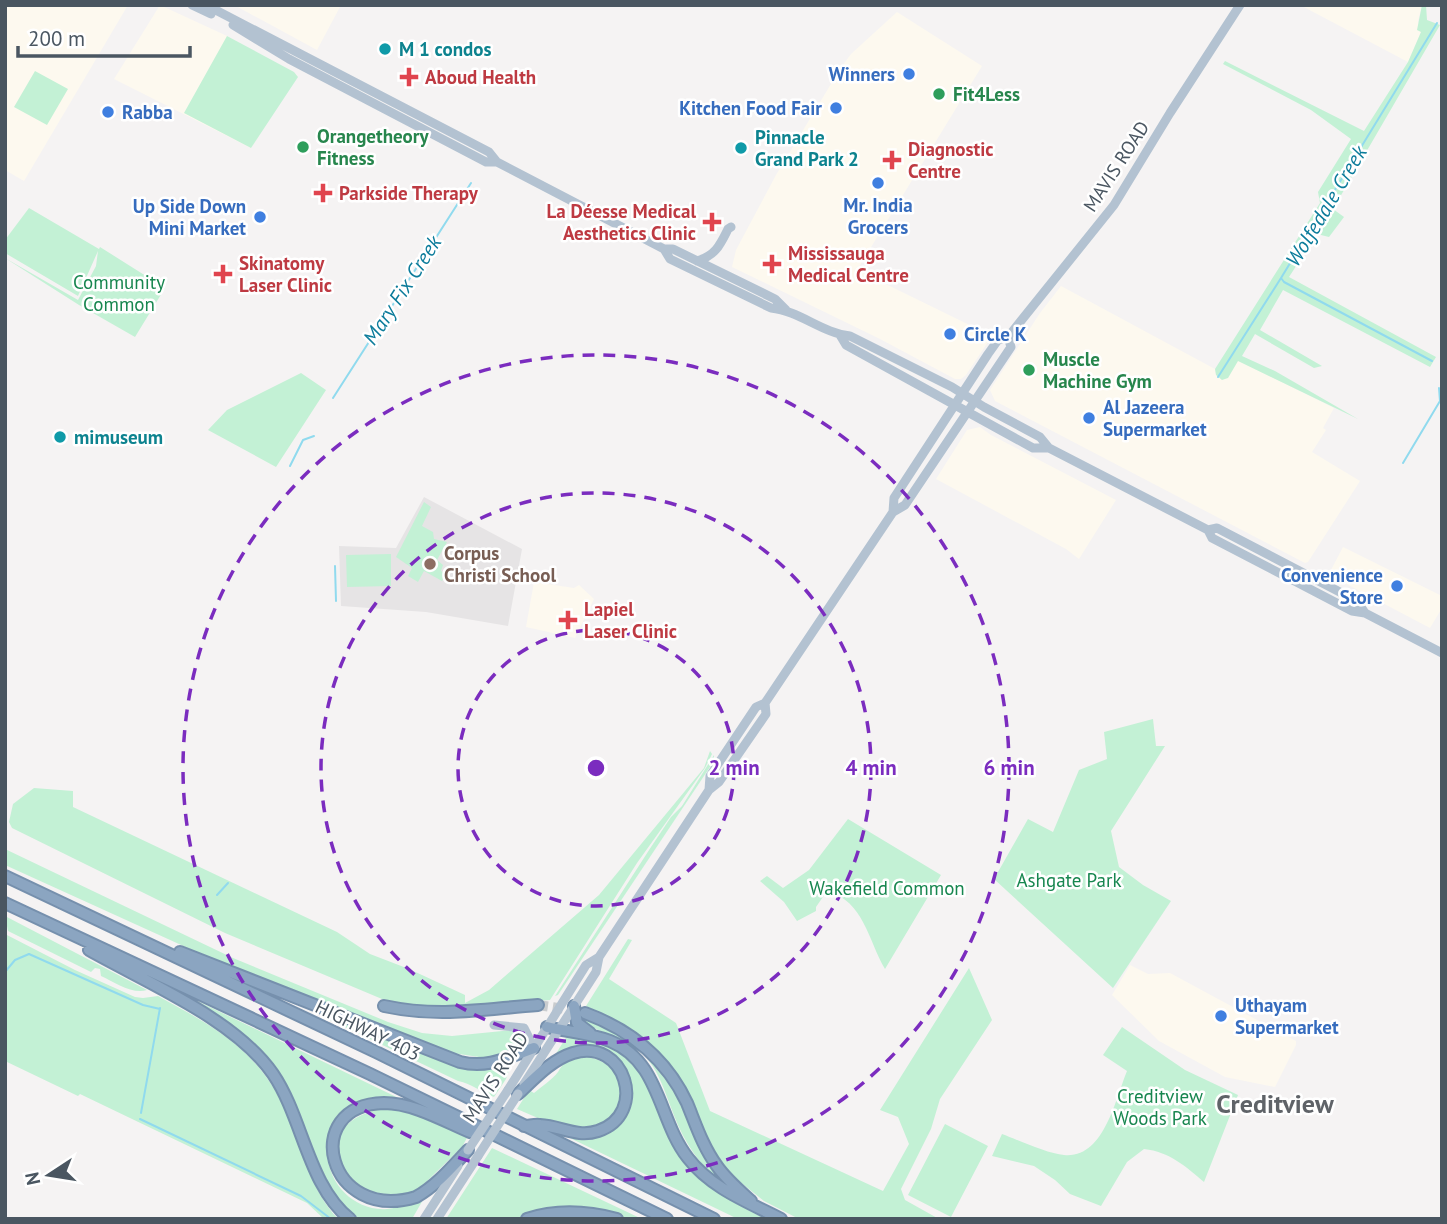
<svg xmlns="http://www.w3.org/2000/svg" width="1447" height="1224" font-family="'PT Sans',sans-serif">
<rect width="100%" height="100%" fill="#f5f3f3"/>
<!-- commercial -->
<path fill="#fdf9ef" d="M 5,5 L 128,5 L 24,181 L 5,170 Z
M 160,5 L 227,36 L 297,75 L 251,148 L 114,79 Z
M 234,5 L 341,5 L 317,50 Z
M 1300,5 L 1422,5 L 1418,21 L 1421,32 L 1408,62 Z
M 897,12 L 982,66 L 857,270 L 992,336 L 966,375 L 961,379 L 955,379 L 880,339 L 732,267 L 736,250 L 776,175 L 840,69 L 851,54 Z
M 1061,286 L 1215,369 L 1216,375 L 1228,378 L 1237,360 L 1334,408 L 1323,428 L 1326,430 L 1312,452 L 1360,481 L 1308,562 L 1305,563 L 995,401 L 990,390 L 1040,313 Z
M 980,427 L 991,435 L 1116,500 L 1079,559 L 1066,549 L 936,479 L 967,430 Z
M 1343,547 L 1442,596 L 1442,608 L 1430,628 L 1335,578 L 1331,570 Z
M 534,582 L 574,588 L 579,585 L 594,599 L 575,638 L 526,627 Z
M 1130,965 L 1148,974 L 1170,973 L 1296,1041 L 1296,1045 L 1275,1087 L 1225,1077 L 1159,1041 L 1112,995 Z"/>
<!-- education -->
<path fill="#e6e4e5" d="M 424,497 L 522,549 L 508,626 L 426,612 L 341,606 L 339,546 L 396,548 Z"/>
<!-- green -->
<path fill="#c3f1d5" d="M 1422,5 L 1426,5 L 1427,20 L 1440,25 L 1333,209 L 1344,217 L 1329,237 L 1317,234 L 1289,277 L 1436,357 L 1430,367 L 1283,290 L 1260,330 L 1322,366 L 1314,368 L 1255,334 L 1242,356 L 1275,371 L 1358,419 L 1238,361 L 1228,378 L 1222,380 L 1216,375 L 1215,369 L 1320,203 L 1318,192 L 1351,139 L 1311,110 L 1223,64 L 1225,61 L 1364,131 L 1408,62 L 1421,32 L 1417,30 Z
M 227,36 L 294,72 L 298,77 L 251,148 L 184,113 Z
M 35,71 L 68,89 L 47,125 L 14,107 Z
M 29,208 L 99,249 L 100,247 L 165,288 L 135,337 L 79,305 L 5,258 L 78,300 L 96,266 L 98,251 L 78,296 L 5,253 L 5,240 Z
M 301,373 L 326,390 L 276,467 L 208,430 L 227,410 Z
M 424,502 L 431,507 L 422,526 L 433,532 L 434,539 L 447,542 L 437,560 L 443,565 L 441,571 L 446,574 L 442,581 L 424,571 L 418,582 L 408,576 L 412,568 L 396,557 Z
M 391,554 L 391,586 L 347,587 L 346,555 Z
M 1153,719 L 1156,746 L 1165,746 L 1111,831 L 1119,867 L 1143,885 L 1171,901 L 1113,988 L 994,879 L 1028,819 L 1053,832 L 1079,770 L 1107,759 L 1104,732 Z
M 710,751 L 712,754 L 705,768 L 637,863 L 550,1000 L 431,1009 L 382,999 L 225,933 L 12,828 L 9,822 L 13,804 L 34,788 L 73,791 L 73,807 L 337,932 L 370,954 L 409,969 L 465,995 L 465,1003 L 489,990 L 599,895 L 704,768 Z
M 714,755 L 714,761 L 558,995 L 555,996 L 651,847 L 671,817 L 682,806 Z
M 848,819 L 941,875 L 885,969 C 868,940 864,901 827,891 L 816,907 L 816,911 L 797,921 L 784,902 L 760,881 L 767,876 L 783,888 L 809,870 Z
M 5,849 L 233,958 L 388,1022 L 422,1033 L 452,1036 L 512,1030 L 522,1032 L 524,1035 L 522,1043 L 492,1059 L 446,1052 L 245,974 L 5,865 Z
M 5,916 L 147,990 C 133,995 114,982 101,976 L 100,969 L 95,968 L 91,972 L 8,931 Z
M 5,934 L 75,970 L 135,997 L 143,998 L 158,996 C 218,1029 260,1051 289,1117 C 304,1153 311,1190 338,1219 L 324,1219 L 307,1203 L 80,1094 L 78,1096 L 5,1061 Z
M 628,939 L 632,940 L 609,979 L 676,1023 L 710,1111 L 883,1191 L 909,1144 L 898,1117 L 880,1110 L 969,968 L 992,1020 L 940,1099 L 931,1129 L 901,1189 L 905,1200 L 939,1219 L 799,1219 L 764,1201 L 730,1174 L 711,1145 L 683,1085 L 666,1060 L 634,1031 L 586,1006 Z
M 187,996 L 413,1105 L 352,1110 C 345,1119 333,1131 330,1141 C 320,1177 352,1212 387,1209 C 402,1208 414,1200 427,1193 L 412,1219 C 399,1219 370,1222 359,1218 C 324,1202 306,1117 286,1084 C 263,1044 225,1020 185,999 Z
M 332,1016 L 485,1069 L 508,1065 L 510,1067 L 506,1079 L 494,1097 C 481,1092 472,1084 458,1081 L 330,1020 Z
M 582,1017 C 622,1035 660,1057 679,1099 C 691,1125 700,1152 718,1176 L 716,1178 C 693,1158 680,1133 670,1105 C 664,1089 659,1074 649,1061 C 627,1033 603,1038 581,1019 Z
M 1122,1027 L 1185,1070 L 1238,1095 L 1204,1182 C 1185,1166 1170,1152 1144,1149 L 1127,1162 L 1101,1206 L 1070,1194 L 1055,1180 L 1034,1166 L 992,1156 L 1002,1134 C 1018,1140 1048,1154 1064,1155 C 1104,1159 1115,1100 1127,1071 L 1103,1055 Z
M 567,1036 C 580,1039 596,1040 608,1046 C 656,1070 655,1125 686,1164 C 707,1190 737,1204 766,1219 L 738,1219 L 570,1138 L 589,1137 L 606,1131 L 630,1091 L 597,1049 L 552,1060 Z
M 581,1056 C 637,1060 634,1130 579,1129 C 557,1129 537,1117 517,1109 L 529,1090 L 534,1093 C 541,1087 552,1080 558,1072 C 565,1061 567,1059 581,1056 Z
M 389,1108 L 407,1112 L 468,1136 L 462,1147 L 423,1185 L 423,1187 L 413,1194 L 384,1202 L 343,1180 C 341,1172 338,1162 337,1153 C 334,1123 365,1110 389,1108 Z
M 945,1124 L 988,1146 L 951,1217 L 908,1195 Z
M 492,1148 L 642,1219 L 545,1211 L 520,1219 L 446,1219 Z"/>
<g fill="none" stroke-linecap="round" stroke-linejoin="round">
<!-- stream -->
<path stroke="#90daee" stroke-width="2" d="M 1432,361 L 1284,282 L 1281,278 L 1437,23
M 1218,377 L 1281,278
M 333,398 L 471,183
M 1403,463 L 1440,401 L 1439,388
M 290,466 L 303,440 L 314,436
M 335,566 L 336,601
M 217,895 L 228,883
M 5,972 L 15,960 L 29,954 L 143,1005 L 160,1009
M 141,1113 L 160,1008
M 140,1119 L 301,1196 L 331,1219"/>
<!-- highway-tunnel -->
<path stroke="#caccce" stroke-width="10" stroke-dasharray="10 5" stroke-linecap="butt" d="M 538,1005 L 579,1011"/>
<!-- highway casing -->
<g stroke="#7690ad" stroke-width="14">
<path id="highway" d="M 5,876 L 376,1052 L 714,1219
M 5,903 L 370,1074 L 667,1219
M 89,950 C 147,983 235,1019 273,1074 C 303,1118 308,1186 350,1219
M 180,952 L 460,1062 C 489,1069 508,1057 534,1048
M 384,1006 C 440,1018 483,1009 538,1005
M 574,1006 L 577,1023 L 590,1033
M 585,1013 C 631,1030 666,1058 687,1103 C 696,1125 703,1147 717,1166 C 726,1179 739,1190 751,1201
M 547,1027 C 568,1032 590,1033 610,1041 C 661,1062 658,1120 688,1158 C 711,1188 748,1202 781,1219
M 518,1094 C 534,1079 551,1060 573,1053 C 625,1037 649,1114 598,1131 C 577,1138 561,1126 540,1125 C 535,1124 529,1126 524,1126
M 468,1150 C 452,1167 436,1186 416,1197 C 328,1224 298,1105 384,1103 C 413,1103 444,1121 470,1132 L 476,1132
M 527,1219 C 557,1209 587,1211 617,1219"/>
</g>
<!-- major -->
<path stroke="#b3c2d1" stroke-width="9" d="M 192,5 L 211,14
M 206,5 L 489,152 L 497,162 L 664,249 L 673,249 L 775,299 L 786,310
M 233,25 L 289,59 L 486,162 L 497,162
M 664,249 L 670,259 L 771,308 C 800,311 822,333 850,336 L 952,387 L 984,407 L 1040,437 L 1049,448 L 1208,530 L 1212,538 L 1352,611 L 1365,613 L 1442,653
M 697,261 C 716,255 720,245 728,229 L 731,227
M 840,335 L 846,345 L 1033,448 L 1049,448
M 893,512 L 905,505 L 1011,347 L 1008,337
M 1208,530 L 1217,528 L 1357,601 L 1365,613
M 709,790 L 710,776 L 756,707 L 765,703 L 893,512 L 894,498 L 988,354 L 998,340 L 1008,337 L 1114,205 L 1170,113 L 1240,5
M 494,1025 L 524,1028 L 534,1048
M 524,1084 L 596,972 L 599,957 L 709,790 L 719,782 L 766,714 L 765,703
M 508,1090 L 586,965 L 599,957
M 424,1219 L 458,1166
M 437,1219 L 478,1156"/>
<!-- highway -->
<use href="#highway" stroke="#8ba5c1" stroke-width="10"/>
<!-- major-bridge -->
<path stroke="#b3c2d1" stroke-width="9" d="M 468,1150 L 508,1090
M 478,1156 L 518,1094"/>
</g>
<!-- distance rings -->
<g fill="none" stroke="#7b2cbf" stroke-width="3.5" stroke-dasharray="12 9">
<circle cx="596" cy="768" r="138"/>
<circle cx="596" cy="768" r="275"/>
<circle cx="596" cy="768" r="413"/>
</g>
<!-- markers -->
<g fill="#0f9aa8" stroke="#fff" stroke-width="2.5">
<circle cx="385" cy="49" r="7"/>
<circle cx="741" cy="148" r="7"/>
<circle cx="60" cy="437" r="7"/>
</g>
<g fill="#3f7fe0" stroke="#fff" stroke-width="2.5">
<circle cx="909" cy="74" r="7"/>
<circle cx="836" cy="108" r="7"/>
<circle cx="108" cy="112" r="7"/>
<circle cx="878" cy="183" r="7"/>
<circle cx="260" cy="217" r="7"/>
<circle cx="950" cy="334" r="7"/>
<circle cx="1089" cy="418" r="7"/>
<circle cx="1397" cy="586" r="7"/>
<circle cx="1221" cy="1016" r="7"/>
</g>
<g fill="#e0444e" stroke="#fff" stroke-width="2.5">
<path d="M405.5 66.5h7v7h7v7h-7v7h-7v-7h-7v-7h7z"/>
<path d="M888.5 149.5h7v7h7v7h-7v7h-7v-7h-7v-7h7z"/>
<path d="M319.5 182.5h7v7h7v7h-7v7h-7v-7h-7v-7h7z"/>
<path d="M708.5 211.5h7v7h7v7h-7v7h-7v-7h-7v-7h7z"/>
<path d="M768.5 253.5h7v7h7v7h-7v7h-7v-7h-7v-7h7z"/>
<path d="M219.5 263.5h7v7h7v7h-7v7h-7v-7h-7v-7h7z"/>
<path d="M564.5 609.5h7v7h7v7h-7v7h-7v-7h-7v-7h7z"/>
</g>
<g fill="#2e9e5b" stroke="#fff" stroke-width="2.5">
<circle cx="939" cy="94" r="7"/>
<circle cx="303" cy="147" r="7"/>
<circle cx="1029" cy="370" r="7"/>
</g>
<circle fill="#8d6e63" stroke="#fff" stroke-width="2.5" cx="430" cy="564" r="7"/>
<g text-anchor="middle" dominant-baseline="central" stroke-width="5" stroke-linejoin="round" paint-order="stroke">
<!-- culture labels -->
<g font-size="19" font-weight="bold" fill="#0d838f" stroke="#fff" text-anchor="start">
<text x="399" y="49">M 1 condos</text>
<text x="755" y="137">Pinnacle<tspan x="755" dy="22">Grand Park 2</tspan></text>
<text x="74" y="437">mimuseum</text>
</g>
<!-- shop labels -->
<g font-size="19" font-weight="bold" fill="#366cbe" stroke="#fff" text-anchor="end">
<text x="895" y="74">Winners</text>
<text x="822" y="108">Kitchen Food Fair</text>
<text x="122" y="112" text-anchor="start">Rabba</text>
<text x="878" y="205" text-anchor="middle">Mr. India<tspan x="878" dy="22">Grocers</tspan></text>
<text x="246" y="206">Up Side Down<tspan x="246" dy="22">Mini Market</tspan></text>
<text x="964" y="334" text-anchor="start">Circle K</text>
<text x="1103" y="407" text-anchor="start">Al Jazeera<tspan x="1103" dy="22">Supermarket</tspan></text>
<text x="1383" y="575">Convenience<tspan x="1383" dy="22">Store</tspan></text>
<text x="1235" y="1005" text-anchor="start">Uthayam<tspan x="1235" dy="22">Supermarket</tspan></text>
</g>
<!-- health labels -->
<g font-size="19" font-weight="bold" fill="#be3a42" stroke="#fff" text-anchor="start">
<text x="425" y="77">Aboud Health</text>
<text x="908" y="149">Diagnostic<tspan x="908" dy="22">Centre</tspan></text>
<text x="339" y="193">Parkside Therapy</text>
<text x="696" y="211" text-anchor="end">La Déesse Medical<tspan x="696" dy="22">Aesthetics Clinic</tspan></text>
<text x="788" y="253">Mississauga<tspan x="788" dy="22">Medical Centre</tspan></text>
<text x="239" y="263">Skinatomy<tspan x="239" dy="22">Laser Clinic</tspan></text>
<text x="584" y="609">Lapiel<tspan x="584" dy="22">Laser Clinic</tspan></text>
</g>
<!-- leisure labels -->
<g font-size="19" font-weight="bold" fill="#27864d" stroke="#fff" text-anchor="start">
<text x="953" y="94">Fit4Less</text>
<text x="317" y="136">Orangetheory<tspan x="317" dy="22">Fitness</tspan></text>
<text x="1043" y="359">Muscle<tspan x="1043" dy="22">Machine Gym</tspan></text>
</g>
<!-- street labels -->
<g font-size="19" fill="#4a5661" stroke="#fff">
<text transform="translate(1116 166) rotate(-57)">MAVIS ROAD</text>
<text transform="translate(368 1030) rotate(26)">HIGHWAY 403</text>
<text transform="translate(495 1077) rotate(-57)">MAVIS ROAD</text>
</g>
<!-- park labels -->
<g font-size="19" fill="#17864f" stroke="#fff">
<text x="119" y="282">Community<tspan x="119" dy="22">Common</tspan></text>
<text x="1069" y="880">Ashgate Park</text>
<text x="887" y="888">Wakefield Common</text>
<text x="1160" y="1096">Creditview<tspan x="1160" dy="22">Woods Park</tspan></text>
</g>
<!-- education labels -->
<g font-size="19" font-weight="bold" fill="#785e54" stroke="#fff" text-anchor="start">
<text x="444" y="553">Corpus<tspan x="444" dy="22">Christi School</tspan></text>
</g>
<!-- water labels -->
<g font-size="21" font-style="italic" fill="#0c7c9b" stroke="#fff">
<text transform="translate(1326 206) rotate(-59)">Wolfedale Creek</text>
<text transform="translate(402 290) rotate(-57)">Mary Fix Creek</text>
</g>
<!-- district labels -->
<g font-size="26" font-weight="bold" fill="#5f6368" stroke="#fff">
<text x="1275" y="1103">Creditview</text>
</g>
</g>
<circle cx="596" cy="768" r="10" fill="#7b2cbf" stroke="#fff" stroke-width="3.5"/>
<g font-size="21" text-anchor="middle" font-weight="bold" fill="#7b2cbf" stroke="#fff" stroke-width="5" stroke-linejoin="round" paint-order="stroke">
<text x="734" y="775">2 min</text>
<text x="871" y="775">4 min</text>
<text x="1009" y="775">6 min</text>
</g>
<!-- border -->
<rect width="1447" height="1224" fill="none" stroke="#4a5661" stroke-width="14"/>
<!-- north arrow -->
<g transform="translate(49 1175) rotate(258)" stroke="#ffffff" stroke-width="5" paint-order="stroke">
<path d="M0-5L12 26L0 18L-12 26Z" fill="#4a5661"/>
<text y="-10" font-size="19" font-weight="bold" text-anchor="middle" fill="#4a5661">N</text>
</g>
<!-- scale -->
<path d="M18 46v10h172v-10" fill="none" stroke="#4a5661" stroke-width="3.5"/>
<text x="28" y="46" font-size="21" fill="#4a5661" stroke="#ffffff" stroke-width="5" paint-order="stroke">200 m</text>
</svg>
